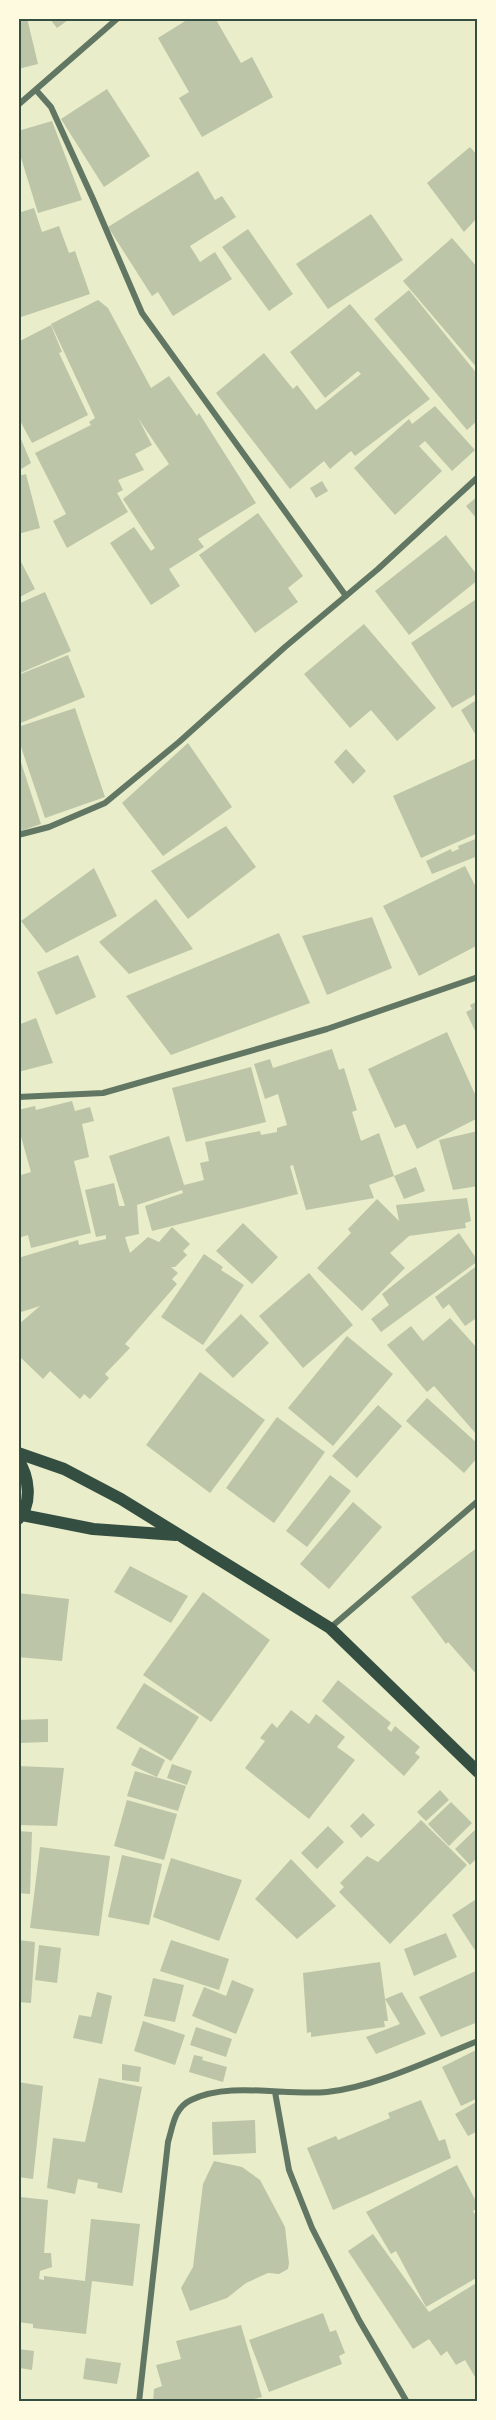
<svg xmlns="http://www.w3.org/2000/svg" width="496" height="2420" font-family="Poppins,sans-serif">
<rect width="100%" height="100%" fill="#e9edc9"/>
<!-- building -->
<path fill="#bcc5a7" d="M 18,18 L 27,18 L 38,64 L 18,69 Z
M 49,18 L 71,18 L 57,28 Z
M 190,18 L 215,18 L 241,63 L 252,57 L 273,97 L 202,137 L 179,98 L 189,92 L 158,38 Z
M 107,89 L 150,156 L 104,187 L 61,119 Z
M 52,121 L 82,200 L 38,213 L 18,148 L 18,131 Z
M 470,147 L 478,156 L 478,217 L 464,232 L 427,183 Z
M 198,171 L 215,200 L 222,196 L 236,217 L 190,246 L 200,262 L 215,252 L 232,279 L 173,316 L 158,292 L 152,296 L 108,227 Z
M 34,208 L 42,232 L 59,226 L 69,253 L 75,251 L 90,294 L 18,318 L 18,213 Z
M 371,214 L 403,260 L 328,309 L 296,264 Z
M 248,229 L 293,294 L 269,311 L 222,247 Z
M 452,238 L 478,268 L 478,369 L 403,281 Z
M 409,290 L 478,375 L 478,420 L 467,430 L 374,319 Z
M 98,300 L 108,308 L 151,388 L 169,376 L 197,416 L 199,413 L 256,503 L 198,539 L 204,547 L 169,569 L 180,586 L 151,605 L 110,543 L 134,527 L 151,551 L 155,548 L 123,499 L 169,464 L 138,418 L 152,445 L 135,454 L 144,470 L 118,480 L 123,490 L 117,493 L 128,512 L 67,548 L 53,521 L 66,514 L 35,453 L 91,425 L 89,422 L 95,418 L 51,324 Z
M 350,304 L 430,399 L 355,456 L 351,451 L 330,469 L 324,461 L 290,489 L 216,393 L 264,353 L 293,389 L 297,385 L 316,410 L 361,374 L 358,371 L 325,398 L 290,352 Z
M 51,325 L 62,352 L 59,353 L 88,415 L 32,443 L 18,417 L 18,342 Z
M 435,406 L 475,450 L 452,471 L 425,441 L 419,446 L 442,471 L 395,515 L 354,468 L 409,419 L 412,424 Z
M 18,432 L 31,463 L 18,471 Z
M 26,474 L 40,528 L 18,534 L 18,476 Z
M 322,481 L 328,491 L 316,498 L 310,488 Z
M 478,496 L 478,520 L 466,506 Z
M 258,513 L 303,576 L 288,588 L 298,602 L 255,633 L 199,555 Z
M 446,535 L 478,576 L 478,580 L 409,635 L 375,591 Z
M 18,556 L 35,589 L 18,598 Z
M 45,592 L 71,651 L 18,674 L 18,604 Z
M 478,598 L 478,693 L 452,708 L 411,643 Z
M 364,624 L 436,708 L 397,741 L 371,710 L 350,728 L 304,674 Z
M 68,655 L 85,697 L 18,724 L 18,675 Z
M 478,699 L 478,739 L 461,710 Z
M 75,708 L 105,797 L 45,818 L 18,738 L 18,727 Z
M 188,743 L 232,807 L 163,856 L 122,803 Z
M 346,749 L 366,771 L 353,784 L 334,762 Z
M 18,753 L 41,824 L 18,832 Z
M 475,759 L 478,765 L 478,833 L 421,858 L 393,796 Z
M 226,826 L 256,867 L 188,919 L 151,871 Z
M 478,838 L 478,856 L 432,874 L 426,861 L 451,849 L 452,852 L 459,849 L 458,846 Z
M 465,866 L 478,891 L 478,945 L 419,976 L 383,906 Z
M 94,868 L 117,916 L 46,953 L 21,921 Z
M 156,899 L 193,949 L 129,974 L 99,942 Z
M 372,917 L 392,968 L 327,995 L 302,936 Z
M 279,933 L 310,1003 L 171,1055 L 126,996 Z
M 78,955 L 96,997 L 56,1015 L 37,972 Z
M 478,1001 L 478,1037 L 466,1012 L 472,1009 L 470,1005 Z
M 36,1018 L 53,1063 L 18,1072 L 18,1025 Z
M 447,1032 L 478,1101 L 478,1118 L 417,1149 L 405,1124 L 395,1128 L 368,1069 Z
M 332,1049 L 339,1070 L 344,1068 L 357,1110 L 352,1112 L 361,1141 L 379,1133 L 394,1176 L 369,1185 L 374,1198 L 306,1210 L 293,1165 L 290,1166 L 298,1194 L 152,1231 L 145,1206 L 183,1193 L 182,1190 L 137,1205 L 139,1234 L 125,1237 L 130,1253 L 148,1237 L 159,1242 L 172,1227 L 190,1244 L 183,1251 L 187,1255 L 175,1267 L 171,1267 L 178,1273 L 172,1279 L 177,1284 L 125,1344 L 130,1348 L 105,1374 L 109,1378 L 90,1399 L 84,1394 L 80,1399 L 50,1371 L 43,1379 L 18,1355 L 18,1325 L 40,1306 L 18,1313 L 18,1258 L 78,1240 L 79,1245 L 106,1239 L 106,1235 L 96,1237 L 85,1190 L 114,1183 L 119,1206 L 125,1206 L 109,1156 L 169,1136 L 184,1185 L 204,1180 L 200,1163 L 209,1161 L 205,1142 L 260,1131 L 261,1135 L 277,1132 L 277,1128 L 287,1125 L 278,1094 L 265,1099 L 254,1064 L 270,1059 L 273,1068 Z
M 251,1067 L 266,1122 L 186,1142 L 172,1088 Z
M 72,1101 L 75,1111 L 90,1107 L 94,1121 L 82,1124 L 89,1157 L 74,1161 L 91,1233 L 31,1248 L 28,1235 L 18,1238 L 18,1166 L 21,1175 L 31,1172 L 18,1126 L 18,1110 L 35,1106 L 36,1110 Z
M 478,1131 L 478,1186 L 453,1190 L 439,1140 Z
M 416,1167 L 425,1191 L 404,1199 L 394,1176 Z
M 467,1198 L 471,1221 L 465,1223 L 466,1228 L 409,1236 L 390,1253 L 405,1268 L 362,1311 L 317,1268 L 351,1233 L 348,1229 L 377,1199 L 399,1221 L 396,1205 Z
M 243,1223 L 278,1257 L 252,1284 L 216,1251 Z
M 459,1233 L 478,1261 L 381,1332 L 371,1319 L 389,1305 L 382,1294 Z
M 204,1254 L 223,1267 L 221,1270 L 244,1285 L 203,1345 L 161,1317 Z
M 478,1265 L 478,1317 L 465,1326 L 449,1304 L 443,1309 L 435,1297 Z
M 309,1273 L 353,1325 L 303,1368 L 259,1316 Z
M 241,1314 L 269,1343 L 233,1378 L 205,1350 Z
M 450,1318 L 478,1349 L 478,1436 L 434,1386 L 427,1392 L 387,1345 L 411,1326 L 423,1341 Z
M 347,1336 L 393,1374 L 333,1446 L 288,1408 Z
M 200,1372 L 265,1420 L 210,1493 L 146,1445 Z
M 427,1398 L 478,1444 L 478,1457 L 464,1473 L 406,1421 Z
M 378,1405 L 402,1426 L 357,1478 L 332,1456 Z
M 277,1417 L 325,1452 L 274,1523 L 226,1488 Z
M 330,1475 L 351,1491 L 307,1547 L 286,1531 Z
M 353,1502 L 382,1527 L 329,1589 L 300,1564 Z
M 478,1547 L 478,1676 L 448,1642 L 446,1644 L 411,1597 Z
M 130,1566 L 188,1596 L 171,1623 L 114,1592 Z
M 203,1592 L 270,1640 L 211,1722 L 143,1675 Z
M 18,1593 L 69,1599 L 62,1661 L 18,1657 Z
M 338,1680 L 391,1723 L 387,1728 L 391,1732 L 395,1726 L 420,1747 L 415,1753 L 420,1757 L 404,1776 L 322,1701 Z
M 144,1683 L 199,1717 L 171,1761 L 116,1728 Z
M 291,1710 L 309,1724 L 316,1714 L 345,1737 L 337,1747 L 355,1760 L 309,1819 L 245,1768 L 265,1741 L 260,1738 L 272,1723 L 277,1728 Z
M 48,1719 L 48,1742 L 18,1743 L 18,1720 Z
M 140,1747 L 165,1760 L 157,1777 L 131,1765 Z
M 172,1764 L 192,1771 L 187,1785 L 167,1778 Z
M 18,1766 L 64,1768 L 57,1826 L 18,1825 Z
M 135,1771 L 186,1786 L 178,1811 L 127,1796 Z
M 440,1790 L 449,1800 L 426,1821 L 417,1812 Z
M 127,1800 L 177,1814 L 164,1860 L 114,1846 Z
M 451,1802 L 472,1823 L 449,1846 L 428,1824 Z
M 363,1813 L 375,1825 L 361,1838 L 350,1826 Z
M 421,1820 L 467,1865 L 390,1944 L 339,1892 L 344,1887 L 340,1883 L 367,1856 L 378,1862 Z
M 328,1826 L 344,1842 L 317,1869 L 301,1853 Z
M 478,1827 L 478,1857 L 470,1865 L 455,1849 Z
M 18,1831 L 32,1832 L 30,1894 L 18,1893 Z
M 40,1847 L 110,1856 L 99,1936 L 30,1928 Z
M 122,1855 L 162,1864 L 149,1925 L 108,1917 Z
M 171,1858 L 242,1880 L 219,1941 L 153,1917 Z
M 291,1859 L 336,1906 L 297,1939 L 255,1899 Z
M 478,1898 L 478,1955 L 452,1915 Z
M 446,1933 L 457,1957 L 414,1976 L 404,1949 Z
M 18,1940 L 35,1942 L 31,2003 L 18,2002 Z
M 171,1940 L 229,1959 L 219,1990 L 160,1971 Z
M 39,1945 L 61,1948 L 57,1983 L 35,1980 Z
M 380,1962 L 388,2021 L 384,2021 L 385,2027 L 311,2037 L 311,2032 L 307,2033 L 303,1973 Z
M 478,1970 L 478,2022 L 441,2037 L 419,1997 Z
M 153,1978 L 184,1985 L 175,2022 L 144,2016 Z
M 232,1980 L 254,1989 L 236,2034 L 192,2016 L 204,1987 L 226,1996 Z
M 97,1992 L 112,1996 L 102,2044 L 73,2038 L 79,2015 L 91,2017 Z
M 402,1992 L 426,2034 L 376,2054 L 366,2037 L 400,2024 L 385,1999 Z
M 143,2021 L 185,2035 L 175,2065 L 134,2051 Z
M 196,2027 L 232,2039 L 226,2057 L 190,2045 Z
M 478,2049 L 478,2098 L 461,2106 L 442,2067 Z
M 194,2055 L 203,2057 L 202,2060 L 227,2067 L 223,2082 L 189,2072 Z
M 122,2064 L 141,2067 L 139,2082 L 122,2080 Z
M 99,2078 L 142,2087 L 122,2193 L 97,2188 L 98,2183 L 78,2179 L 75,2194 L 47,2188 L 53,2138 L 85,2142 Z
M 18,2082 L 43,2086 L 33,2179 L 18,2177 Z
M 421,2100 L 439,2141 L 445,2139 L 451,2158 L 333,2210 L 307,2148 L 336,2136 L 338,2140 L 390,2118 L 388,2113 Z
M 478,2101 L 478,2131 L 468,2136 L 455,2114 Z
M 255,2120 L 256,2153 L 213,2155 L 212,2122 Z
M 214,2161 L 242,2167 L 260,2180 L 285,2227 L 289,2263 L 288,2269 L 279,2274 L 268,2273 L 246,2283 L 227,2298 L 190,2311 L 181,2288 L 193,2267 L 203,2184 Z
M 457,2165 L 478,2205 L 478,2208 L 473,2211 L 478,2219 L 478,2277 L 426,2307 L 396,2251 L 391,2254 L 366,2212 Z
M 20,2197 L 48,2200 L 44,2253 L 51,2253 L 52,2267 L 40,2271 L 39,2279 L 44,2280 L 44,2276 L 85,2281 L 91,2219 L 140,2224 L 133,2286 L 92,2281 L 86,2334 L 33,2328 L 33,2324 L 18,2322 L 18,2202 Z
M 373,2234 L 429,2312 L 478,2282 L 478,2382 L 465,2360 L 456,2365 L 447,2351 L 441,2356 L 429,2339 L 413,2349 L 348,2251 Z
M 323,2313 L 330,2332 L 336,2330 L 345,2353 L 339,2356 L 342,2364 L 269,2392 L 249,2340 Z
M 241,2325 L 262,2397 L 242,2402 L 153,2402 L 154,2389 L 162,2386 L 156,2365 L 181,2359 L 176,2341 Z
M 18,2349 L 34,2351 L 32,2370 L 20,2368 L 18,2373 Z
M 86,2358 L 121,2363 L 117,2384 L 83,2379 Z"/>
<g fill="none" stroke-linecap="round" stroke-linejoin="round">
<!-- minor -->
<path stroke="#617663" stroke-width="6" d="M 36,90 L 51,107 L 93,199 L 142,313 L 346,596
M 18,105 L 118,18
M 18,835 L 49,827 L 105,803 L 179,742 L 285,647 L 378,569 L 478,477
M 18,1097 L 103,1093 L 327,1029 L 478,977
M 330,1628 L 478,1501
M 275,2092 L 289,2170 L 312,2228 L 359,2320 L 407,2402
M 139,2402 L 168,2142 C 173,2126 174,2108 191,2100 C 229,2081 285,2096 327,2092 C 375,2087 432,2059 478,2041"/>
<!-- secondary -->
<path stroke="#344e41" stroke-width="12" d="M 18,1453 L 64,1469 L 121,1499 L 330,1628 L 478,1772
M 18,1460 C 29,1476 33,1504 18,1519
M 22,1515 L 93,1529 L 176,1535"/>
</g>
<!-- border -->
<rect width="496" height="2420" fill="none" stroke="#fefae0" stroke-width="39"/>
<rect x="20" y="20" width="456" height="2380" fill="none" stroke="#344e41" stroke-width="2"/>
</svg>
